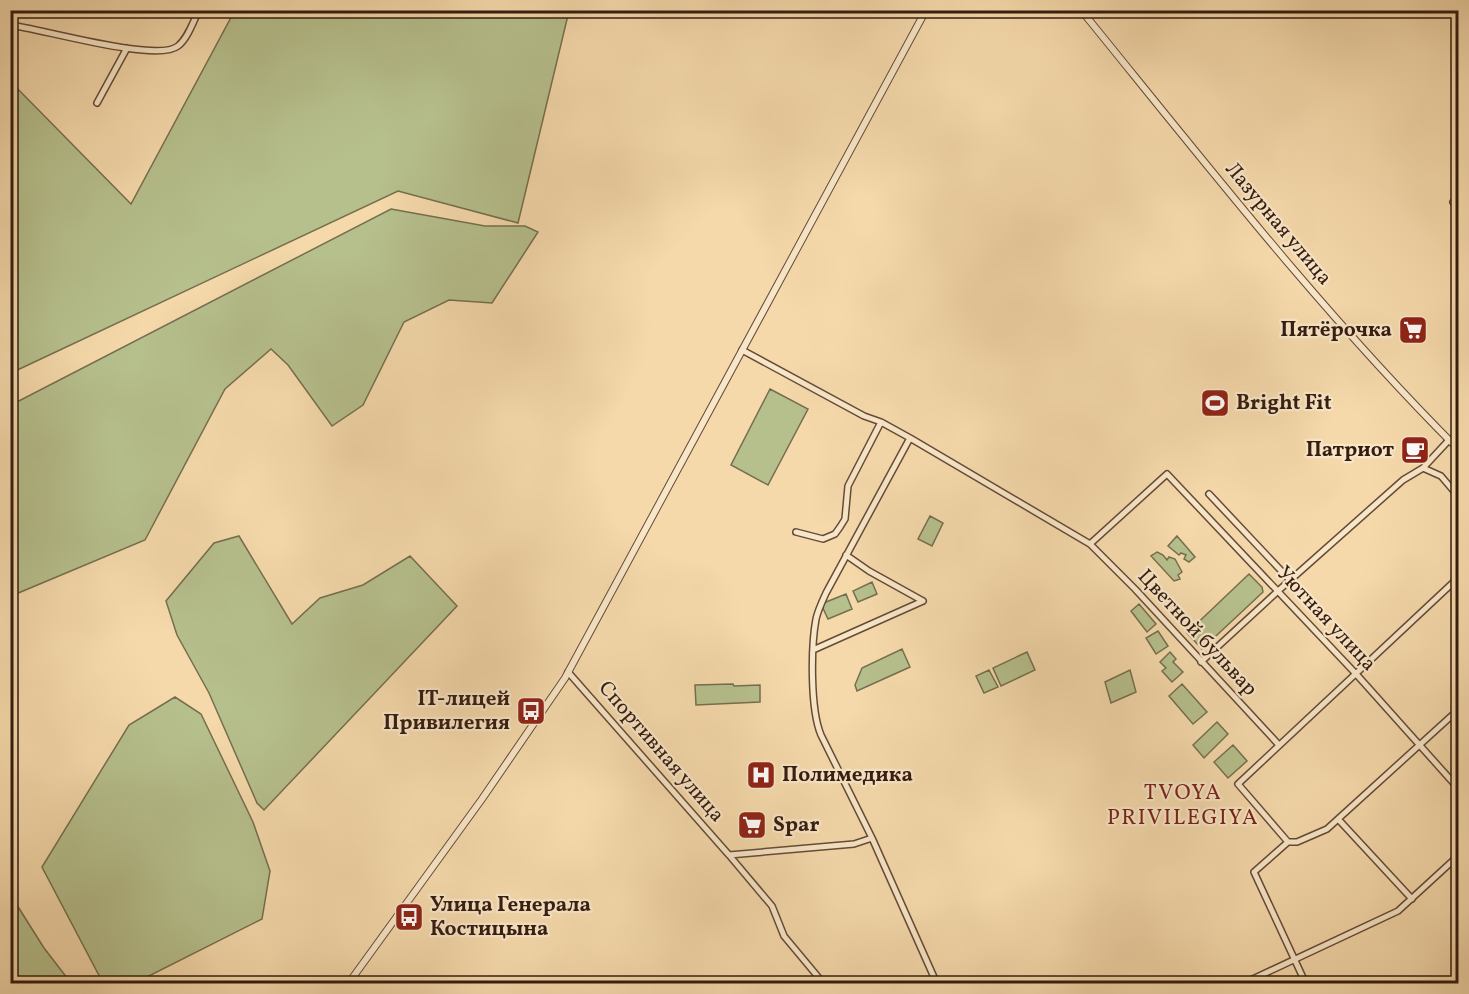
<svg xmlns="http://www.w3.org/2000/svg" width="1469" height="994" font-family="Vollkorn,serif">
<rect width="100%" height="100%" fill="#f5d9ab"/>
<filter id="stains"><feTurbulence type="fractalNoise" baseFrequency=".00333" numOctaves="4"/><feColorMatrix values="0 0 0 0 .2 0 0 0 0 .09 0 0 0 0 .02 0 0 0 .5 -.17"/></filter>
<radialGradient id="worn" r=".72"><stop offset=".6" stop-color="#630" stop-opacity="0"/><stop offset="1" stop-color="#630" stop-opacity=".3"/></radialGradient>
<!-- green -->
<path fill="#b6c08d" stroke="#766e4e" stroke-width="1.5" d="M 235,10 L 569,11 L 518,223 L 398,191 L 11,373 L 11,82 L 131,204 Z
M 391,209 L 485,226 L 525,226 L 538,232 L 492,303 L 449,300 L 404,322 L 363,405 L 332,426 L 288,365 L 271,349 L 225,389 L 145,540 L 11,596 L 11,405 Z
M 770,389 L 808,409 L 768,485 L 731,465 Z
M 930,516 L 943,523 L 932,546 L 918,539 Z
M 239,536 L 292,624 L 320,598 L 363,585 L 410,556 L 457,606 L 264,810 L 257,803 L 209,693 L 177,635 L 166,601 L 214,543 Z
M 1177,536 L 1195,557 L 1189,562 L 1184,559 L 1186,555 L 1181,553 L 1179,555 L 1168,546 Z
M 1157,552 L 1163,555 L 1167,560 L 1169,557 L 1175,559 L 1182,572 L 1178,575 L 1180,579 L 1174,581 L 1151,556 Z
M 1249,574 L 1262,587 L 1263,592 L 1202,649 L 1187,633 Z
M 872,582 L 877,594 L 858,602 L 853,591 Z
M 846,594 L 852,609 L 828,619 L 821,604 Z
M 1139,604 L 1156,624 L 1147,632 L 1131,611 Z
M 1158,631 L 1168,646 L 1156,654 L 1146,638 Z
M 902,649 L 910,667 L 857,691 L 855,685 L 862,668 Z
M 1027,652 L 1035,670 L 1001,686 L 993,668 Z
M 1170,652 L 1176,659 L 1173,662 L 1183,672 L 1172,682 L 1162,671 L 1166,668 L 1160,662 Z
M 989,670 L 998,687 L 984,693 L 976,676 Z
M 1130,670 L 1136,692 L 1111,703 L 1105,682 Z
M 733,684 L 734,686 L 760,685 L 760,702 L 696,705 L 695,685 Z
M 1182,684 L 1207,712 L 1193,724 L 1169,696 Z
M 175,697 L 201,714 L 253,822 L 270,871 L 262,919 L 135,983 L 103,983 L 42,867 L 129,725 Z
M 1217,722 L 1228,734 L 1204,758 L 1193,745 Z
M 1233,745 L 1247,761 L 1228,778 L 1214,762 Z
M 10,894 L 44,948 L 71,983 L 11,983 Z"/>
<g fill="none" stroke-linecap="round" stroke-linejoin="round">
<!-- minor casing -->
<g stroke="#654b37" stroke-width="8">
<path id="minor" d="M 10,25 C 42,29 157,63 178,46 C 188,38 193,22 199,10
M 97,103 L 127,48
M 1453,202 L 1458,205
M 742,350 L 864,416 L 881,422 L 910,438
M 1423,468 L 1449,440
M 1209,494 L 1288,578 L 1289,582
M 796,532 L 823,539 L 835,534 L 840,527 L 845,519 L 848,486 L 881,422
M 1090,544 L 1167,474 L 1357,675 L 1458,788
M 846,555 L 869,571 L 923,601
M 813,650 L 923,601
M 1201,662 L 1278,591 L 1403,480 L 1423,468 L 1441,476 L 1458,496
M 568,672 L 729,855 L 854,844 L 872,838
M 1338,819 L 1412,899
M 1288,842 L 1238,784 L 1458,578
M 729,855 L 772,906 L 784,936 L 824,984
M 1305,982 L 1254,872 L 1288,842 L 1297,842 L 1327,829 L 1458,710
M 937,984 L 872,838 L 821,735 C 810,709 811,646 816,619 C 818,610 822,602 826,593 L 910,438 L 1090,544 L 1135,589 L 1279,745
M 1242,984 L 1398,911 L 1458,856"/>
</g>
<!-- tertiary casing -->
<g stroke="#654b37" stroke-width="8">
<path id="tertiary" d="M 1081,10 C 1203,160 1322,313 1458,449
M 348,984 L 482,799 L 565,678 L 926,10"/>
</g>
<!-- minor -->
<use href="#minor" stroke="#f8e6c8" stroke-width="5"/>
<!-- tertiary -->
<use href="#tertiary" stroke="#f8e6c8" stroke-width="6"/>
</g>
<!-- icons -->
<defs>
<g id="supermarket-square" transform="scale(1.5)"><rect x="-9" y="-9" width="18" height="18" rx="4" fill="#8f2418" stroke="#f8e6c8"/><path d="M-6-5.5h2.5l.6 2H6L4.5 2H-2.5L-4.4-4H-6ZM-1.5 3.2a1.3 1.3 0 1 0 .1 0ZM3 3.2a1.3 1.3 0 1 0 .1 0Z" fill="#fff"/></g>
<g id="stadium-square" transform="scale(1.5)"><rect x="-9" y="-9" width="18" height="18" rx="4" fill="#8f2418" stroke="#f8e6c8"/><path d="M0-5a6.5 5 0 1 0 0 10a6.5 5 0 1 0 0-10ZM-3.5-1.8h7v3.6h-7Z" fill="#fff"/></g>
<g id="cafe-square" transform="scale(1.5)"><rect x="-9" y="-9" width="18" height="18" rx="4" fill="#8f2418" stroke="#f8e6c8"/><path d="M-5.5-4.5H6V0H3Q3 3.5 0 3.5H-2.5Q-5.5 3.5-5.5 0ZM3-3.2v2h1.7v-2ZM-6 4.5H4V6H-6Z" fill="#fff"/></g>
<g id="bus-square" transform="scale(1.5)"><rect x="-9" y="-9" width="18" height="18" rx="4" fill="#8f2418" stroke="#f8e6c8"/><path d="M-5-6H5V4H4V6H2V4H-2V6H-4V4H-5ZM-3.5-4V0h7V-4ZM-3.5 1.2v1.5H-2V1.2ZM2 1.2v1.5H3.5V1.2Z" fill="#fff"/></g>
<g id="hospital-square" transform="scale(1.5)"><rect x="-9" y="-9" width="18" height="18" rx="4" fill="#8f2418" stroke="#f8e6c8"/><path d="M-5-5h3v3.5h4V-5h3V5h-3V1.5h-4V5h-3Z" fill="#fff"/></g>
</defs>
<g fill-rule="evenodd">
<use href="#supermarket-square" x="1413" y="330"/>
<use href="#stadium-square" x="1215" y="403"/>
<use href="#cafe-square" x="1415" y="450"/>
<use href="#bus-square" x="531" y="711"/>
<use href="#hospital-square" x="761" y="775"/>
<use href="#supermarket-square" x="752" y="825"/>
<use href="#bus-square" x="409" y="917"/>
</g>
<g text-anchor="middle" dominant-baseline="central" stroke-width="4.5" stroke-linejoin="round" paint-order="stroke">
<!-- street labels -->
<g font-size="21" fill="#351c10" stroke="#f8e6c8">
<text transform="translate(1278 224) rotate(50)">Лазурная улица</text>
<text transform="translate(1326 619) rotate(47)">Уютная улица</text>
<text transform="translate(1197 633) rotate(47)">Цветной бульвар</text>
<text transform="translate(661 752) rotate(49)">Спортивная улица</text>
</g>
<!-- poi labels -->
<g font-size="21" font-weight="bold" fill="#351c10" stroke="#f8e6c8" text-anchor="start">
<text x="1392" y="330" text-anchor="end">Пятёрочка</text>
<text x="1236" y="403">Bright Fit</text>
<text x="1394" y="450" text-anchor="end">Патриот</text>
<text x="510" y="699" text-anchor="end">IT-лицей<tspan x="510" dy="24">Привилегия</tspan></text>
<text x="782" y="775">Полимедика</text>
<text x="773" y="825">Spar</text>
<text x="430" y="905">Улица Генерала<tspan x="430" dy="24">Костицына</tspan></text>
</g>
<!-- neighbourhood labels -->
<g font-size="22" letter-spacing="1.5" fill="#7a1f14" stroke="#f8e6c8">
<text x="1183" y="793">TVOYA<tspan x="1183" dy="25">PRIVILEGIYA</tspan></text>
</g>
</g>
<!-- margin -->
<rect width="1469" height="994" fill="none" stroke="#f5d9ab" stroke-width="36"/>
<rect x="12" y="12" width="1445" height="970" fill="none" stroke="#351c10" stroke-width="3"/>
<rect x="18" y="18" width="1433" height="958" fill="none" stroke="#351c10" stroke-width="1.5"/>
<rect width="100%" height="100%" filter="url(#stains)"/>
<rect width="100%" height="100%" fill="url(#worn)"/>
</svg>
